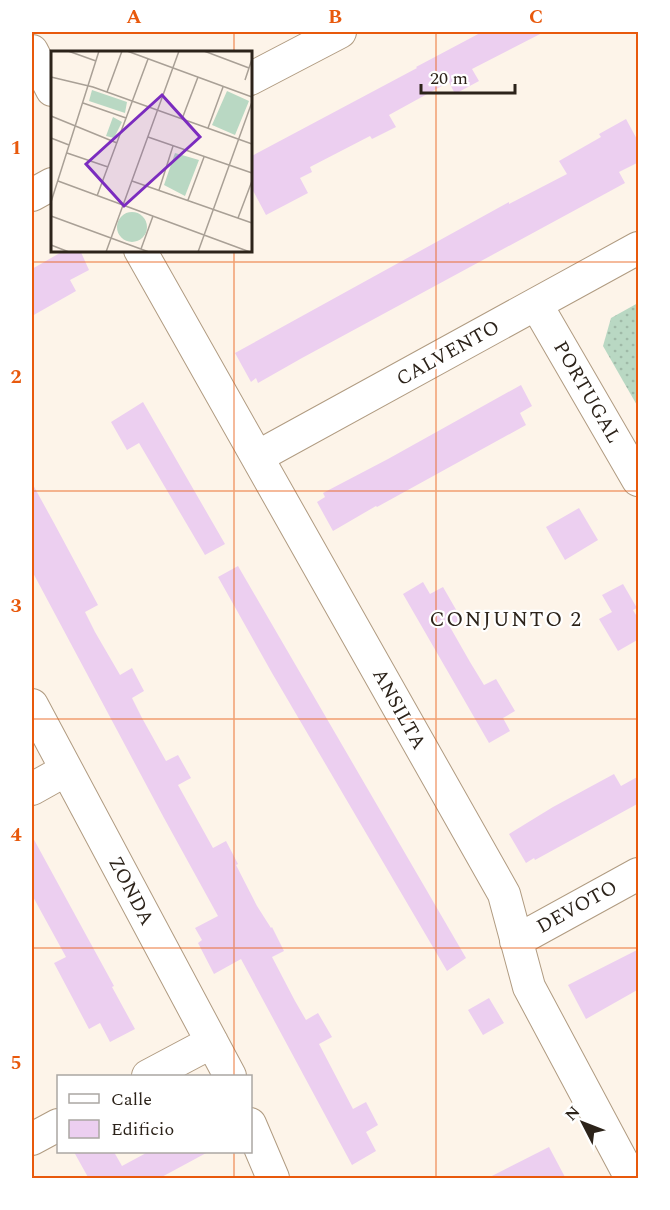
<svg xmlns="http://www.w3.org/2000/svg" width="670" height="1210" font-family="Spectral,serif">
<defs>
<pattern id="grass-dots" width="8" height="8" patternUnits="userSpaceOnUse" patternTransform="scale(1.5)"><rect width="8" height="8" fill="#b9d8c3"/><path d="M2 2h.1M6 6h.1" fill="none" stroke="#9fb9a7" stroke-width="1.8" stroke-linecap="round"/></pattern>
</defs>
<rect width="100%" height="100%" fill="#fdf4e9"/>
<!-- grass -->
<path fill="url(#grass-dots)" d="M 638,303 L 638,407 L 603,346 L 611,318 Z"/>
<!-- building -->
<path fill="#eccff0" d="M 482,32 L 544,32 L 472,69 L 479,81 L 455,94 L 449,82 L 389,115 L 396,127 L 372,139 L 370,136 L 310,167 L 312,172 L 300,178 L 308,193 L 266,215 L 250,185 L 250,157 L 417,68 L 416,67 Z
M 626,119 L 639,143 L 639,162 L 619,172 L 625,183 L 302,358 L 258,383 L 256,378 L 251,382 L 235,353 L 509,202 L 509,204 L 567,174 L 559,161 L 601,137 L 599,134 Z
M 65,250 L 80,250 L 89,270 L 70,280 L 76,291 L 32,316 L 32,269 Z
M 521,385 L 532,406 L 520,413 L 526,425 L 377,507 L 376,506 L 333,531 L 317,502 L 325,497 L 323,493 L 388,459 Z
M 143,402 L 225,544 L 205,555 L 139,443 L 127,450 L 111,422 Z
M 32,483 L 54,523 L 98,605 L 85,612 L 95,632 L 120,675 L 132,668 L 144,691 L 132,698 L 142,718 L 166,761 L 178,755 L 191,778 L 178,785 L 213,848 L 226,841 L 238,864 L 236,865 L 257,906 L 271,928 L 272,927 L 284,951 L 272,957 L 295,1001 L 306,1020 L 318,1013 L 332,1037 L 319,1044 L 353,1109 L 366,1102 L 378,1125 L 366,1132 L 376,1151 L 352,1165 L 241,959 L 214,974 L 198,943 L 202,940 L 195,928 L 218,916 L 164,818 L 32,571 Z
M 579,508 L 598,540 L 565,560 L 546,527 Z
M 238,566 L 466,958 L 447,971 L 272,673 L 218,577 Z
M 423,582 L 430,594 L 443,587 L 462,620 L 450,627 L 470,662 L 484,685 L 496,679 L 515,711 L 503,718 L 510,731 L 489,743 L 403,594 Z
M 623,584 L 637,608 L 633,610 L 639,620 L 639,639 L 618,651 L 599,619 L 612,612 L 602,595 Z
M 614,774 L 621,786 L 639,776 L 639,803 L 535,860 L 534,858 L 526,863 L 509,834 L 553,807 Z
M 32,836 L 97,955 L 114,986 L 112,987 L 135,1029 L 110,1042 L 100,1023 L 89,1029 L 54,963 L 66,957 L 32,895 Z
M 639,949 L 639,989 L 586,1019 L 568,985 Z
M 489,998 L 504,1023 L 483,1035 L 468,1010 Z
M 549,1147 L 566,1179 L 486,1179 Z
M 74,1152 L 114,1152 L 122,1166 L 148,1152 L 208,1152 L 158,1179 L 89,1179 Z"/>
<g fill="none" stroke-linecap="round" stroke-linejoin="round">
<!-- street casing -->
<g stroke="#b09b81" stroke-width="34">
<path id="street" d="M 32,51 L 52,90
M 250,79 L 340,32
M 32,195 L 52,184
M 140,250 L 504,894 L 529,987 L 631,1178
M 536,304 L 638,480
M 257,457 L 638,248
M 32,705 L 230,1076
M 32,789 L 66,770
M 516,941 L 638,874
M 148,1076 L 212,1042
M 250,1124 L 273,1178
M 32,1139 L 58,1125"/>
</g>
<!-- street -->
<use href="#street" stroke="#fff" stroke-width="32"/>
</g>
<!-- grid -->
<path fill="none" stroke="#e8590c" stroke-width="1.5" stroke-opacity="0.55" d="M 234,32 L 234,52M 436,32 L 436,1178M 234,250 L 234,1076M 32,262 L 638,262M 32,491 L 638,491M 32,719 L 638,719M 32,948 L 638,948M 234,1152 L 234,1178"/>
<g text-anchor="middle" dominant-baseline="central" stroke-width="4.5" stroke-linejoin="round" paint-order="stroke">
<!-- street labels -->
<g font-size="20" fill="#2c231a" stroke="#fff">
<text transform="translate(448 353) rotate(-29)">CALVENTO</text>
<text transform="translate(587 392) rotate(60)">PORTUGAL</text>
<text transform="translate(399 709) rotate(61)">ANSILTA</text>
<text transform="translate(131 891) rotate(62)">ZONDA</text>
<text transform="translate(577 907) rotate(-29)">DEVOTO</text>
</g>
<!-- neighbourhood labels -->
<g font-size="21" letter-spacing="1.5" fill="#2c231a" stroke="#fff">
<text x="506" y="620">CONJUNTO 2</text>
</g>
</g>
<!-- overview -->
<g transform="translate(51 51)">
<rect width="201" height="201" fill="#fdf4e9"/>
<path d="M 41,39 L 76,51 L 74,62 L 38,50 ZM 176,40 L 198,50 L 184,84 L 161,74 ZM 62,66 L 71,71 L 63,87 L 55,85 ZM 124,102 L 148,109 L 134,145 L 113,134 ZM66 176a15 15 0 1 1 30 0a15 15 0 1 1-30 0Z" fill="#b9d8c3"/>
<path fill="none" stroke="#a9a096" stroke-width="1.5" d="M 17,0 L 45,10M 76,0 L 201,46M 153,0 L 198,17M 0,26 L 42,36 L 201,93M 194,29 L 201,8M 56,41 L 71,0M 32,52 L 75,67M 0,65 L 66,92M 131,68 L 147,26M 157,77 L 172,36M 97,86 L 201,122M 0,87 L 18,94M 16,102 L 57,116M 7,130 L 199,201M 81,130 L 201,172M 108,139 L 122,95M 46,145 L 97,8M 137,149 L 153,106M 0,151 L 48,0M 0,165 L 98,201M 187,167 L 201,130M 0,194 L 18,201M 90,198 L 102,165M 55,201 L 128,0M 147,201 L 201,51"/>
<path fill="#7b2cbf" fill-opacity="0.15" stroke="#7b2cbf" stroke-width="3" d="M 111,44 L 149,86 L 73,155 L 35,113 Z"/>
<rect width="201" height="201" fill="none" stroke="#2c231a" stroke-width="3"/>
</g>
<!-- border -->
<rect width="670" height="1210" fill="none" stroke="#ffffff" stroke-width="66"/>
<!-- legend -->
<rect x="57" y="1075" width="195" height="78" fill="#ffffff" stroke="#aba7a3" stroke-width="1.5"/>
<rect x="69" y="1094" width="30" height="9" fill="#ffffff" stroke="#aba7a3" stroke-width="1.5"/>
<text x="111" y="1105" font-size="18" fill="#2c231a">Calle</text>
<rect x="69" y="1120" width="30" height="18" fill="#eccff0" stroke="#aba7a3" stroke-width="1.5"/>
<text x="111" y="1135" font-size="18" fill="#2c231a">Edificio</text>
<!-- north arrow -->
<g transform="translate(583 1123) rotate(312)" stroke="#ffffff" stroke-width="4.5" paint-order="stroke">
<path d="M0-4.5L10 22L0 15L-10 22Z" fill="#2c231a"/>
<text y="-9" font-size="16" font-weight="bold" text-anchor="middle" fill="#2c231a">N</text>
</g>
<!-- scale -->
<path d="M421 84v9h94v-9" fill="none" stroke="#2c231a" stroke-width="3"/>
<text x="430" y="84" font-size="18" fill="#2c231a" stroke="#ffffff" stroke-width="4.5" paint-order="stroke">20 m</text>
<rect x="33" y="33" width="604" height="1144" fill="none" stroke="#e8590c" stroke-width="2"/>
<g font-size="20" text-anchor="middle" font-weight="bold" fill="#e8590c">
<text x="134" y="23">A</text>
<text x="335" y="23">B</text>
<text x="536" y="23">C</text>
<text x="16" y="154">1</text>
<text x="16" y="383">2</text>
<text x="16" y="612">3</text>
<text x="16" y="841">4</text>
<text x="16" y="1069">5</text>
</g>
</svg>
